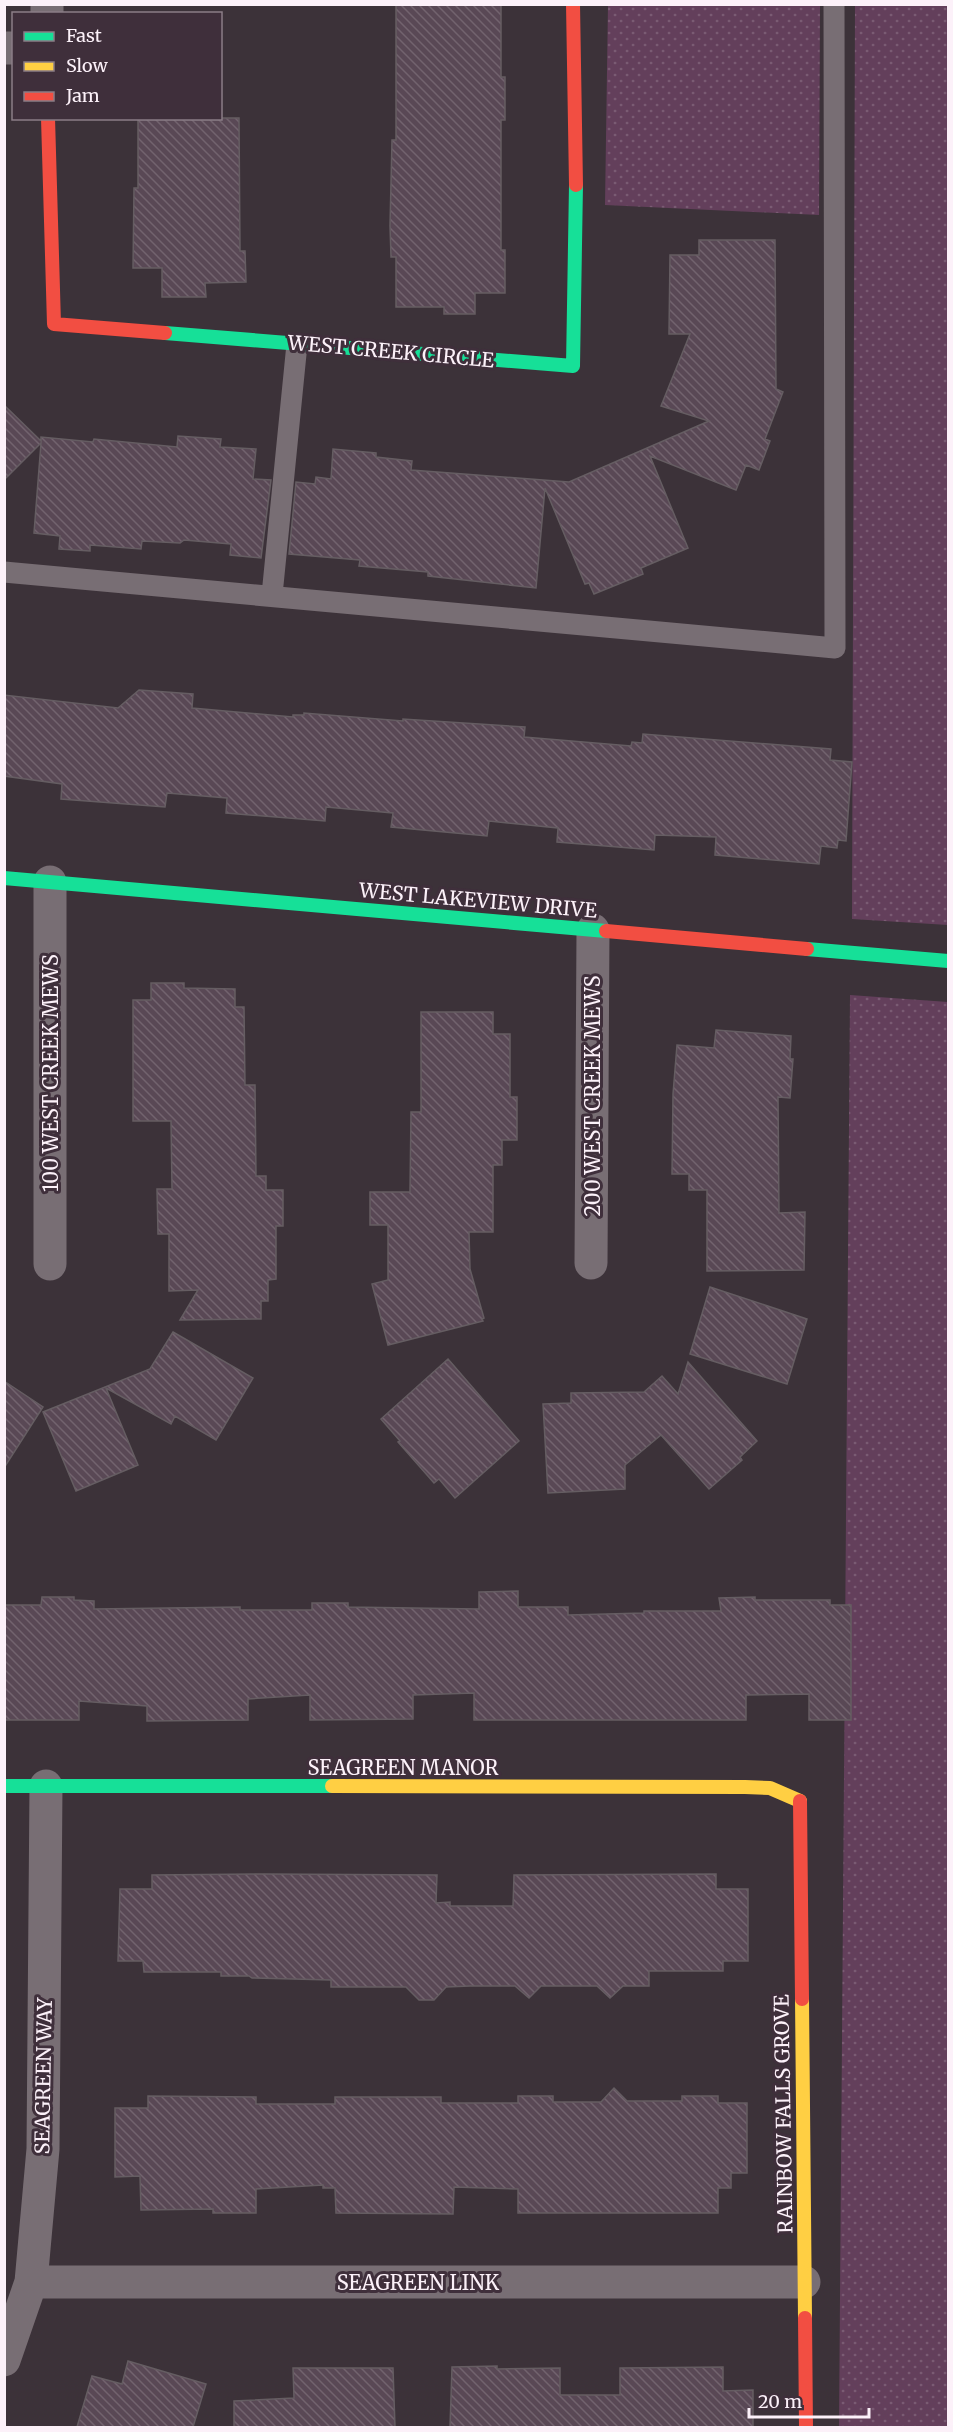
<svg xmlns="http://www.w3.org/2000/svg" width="953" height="2432" font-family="Merriweather,serif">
<defs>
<pattern id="green-dots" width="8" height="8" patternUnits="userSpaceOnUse" patternTransform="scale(1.5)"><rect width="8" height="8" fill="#633f5b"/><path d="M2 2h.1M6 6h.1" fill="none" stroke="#7a5b73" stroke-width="1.8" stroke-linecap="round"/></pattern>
<pattern id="building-back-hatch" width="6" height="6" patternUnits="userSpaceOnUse" patternTransform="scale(1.5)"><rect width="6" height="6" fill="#594855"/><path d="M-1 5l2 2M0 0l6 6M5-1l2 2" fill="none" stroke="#72636e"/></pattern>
</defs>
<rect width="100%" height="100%" fill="#3c3239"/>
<!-- green -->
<path fill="url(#green-dots)" d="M 608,5 L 820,5 L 819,215 L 605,205 Z
M 855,5 L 948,5 L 948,925 L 852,919 Z
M 850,995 L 948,1002 L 948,2427 L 839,2428 Z"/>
<!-- building -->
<path fill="url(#building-back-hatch)" stroke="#655d62" stroke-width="1.5" d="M 396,4 L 501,4 L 501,77 L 505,77 L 505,120 L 501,120 L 501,250 L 505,250 L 505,293 L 475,293 L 475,314 L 444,314 L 444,307 L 396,307 L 396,257 L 391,257 L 390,226 L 392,140 L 396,140 Z
M 138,118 L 239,118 L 240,251 L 245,251 L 246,282 L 205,283 L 206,297 L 162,297 L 162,268 L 133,268 L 134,188 L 138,188 Z
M 699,240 L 775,240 L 776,389 L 783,392 L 765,439 L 770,441 L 759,470 L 746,465 L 736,490 L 650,456 L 688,548 L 641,568 L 643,574 L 594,594 L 589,583 L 585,584 L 545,488 L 536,588 L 428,576 L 428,572 L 359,566 L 360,560 L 289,554 L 296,482 L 315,484 L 316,477 L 331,479 L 333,449 L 376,453 L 376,457 L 412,461 L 411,470 L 569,482 L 709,421 L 661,406 L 690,334 L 669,334 L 670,255 L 699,255 Z
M 4,405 L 41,441 L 41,437 L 93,442 L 94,439 L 177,447 L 178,436 L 221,439 L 220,447 L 256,449 L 253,479 L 271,480 L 261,558 L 230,555 L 231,544 L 184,540 L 180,543 L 142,541 L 141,549 L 90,545 L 90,551 L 59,549 L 60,536 L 34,533 L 41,443 L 4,480 Z
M 139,690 L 193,694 L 192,708 L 293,717 L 293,715 L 304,715 L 304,713 L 403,721 L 403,719 L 525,727 L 524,737 L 631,746 L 632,742 L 642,743 L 643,734 L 831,749 L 830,760 L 852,762 L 846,841 L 838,840 L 837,848 L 821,846 L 819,864 L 715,855 L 716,837 L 655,835 L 654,850 L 557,842 L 558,828 L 489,821 L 487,836 L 391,827 L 393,813 L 326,807 L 325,821 L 226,813 L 227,798 L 167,793 L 165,807 L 61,799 L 62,784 L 4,776 L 4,695 L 118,708 Z
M 151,983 L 184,983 L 184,988 L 235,989 L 235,1007 L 244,1007 L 245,1085 L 255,1085 L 256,1176 L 266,1176 L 266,1190 L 283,1190 L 283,1226 L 276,1226 L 276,1279 L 268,1280 L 268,1301 L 261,1301 L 261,1319 L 180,1320 L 198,1290 L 169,1291 L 169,1234 L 158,1234 L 157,1189 L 172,1189 L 171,1121 L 133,1121 L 133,1000 L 151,1000 Z
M 421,1012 L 493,1012 L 493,1034 L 510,1034 L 510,1097 L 517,1097 L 517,1140 L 502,1140 L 502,1165 L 493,1165 L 493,1232 L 469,1232 L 470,1269 L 484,1318 L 482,1319 L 483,1321 L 388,1345 L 372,1284 L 388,1280 L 388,1225 L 370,1225 L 370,1192 L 410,1192 L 411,1112 L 421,1112 Z
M 716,1030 L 791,1036 L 790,1059 L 793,1059 L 790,1098 L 778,1097 L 779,1213 L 805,1212 L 804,1270 L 707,1271 L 707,1190 L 689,1190 L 689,1174 L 672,1174 L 673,1094 L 677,1045 L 714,1048 Z
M 710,1287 L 807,1319 L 787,1384 L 690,1354 Z
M 173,1332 L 253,1378 L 216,1440 L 175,1416 L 171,1424 L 106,1388 L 138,1465 L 76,1491 L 43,1412 L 150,1369 Z
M 448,1359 L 519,1441 L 455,1498 L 439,1479 L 434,1483 L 398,1442 L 400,1441 L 381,1419 Z
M 688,1362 L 757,1441 L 740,1457 L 742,1460 L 709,1489 L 661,1435 L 625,1465 L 625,1489 L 548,1493 L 543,1404 L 571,1403 L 571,1393 L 644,1392 L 662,1376 L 678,1394 Z
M 4,1381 L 43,1407 L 4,1468 Z
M 518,1591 L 518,1607 L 568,1607 L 568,1615 L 644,1613 L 644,1611 L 721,1611 L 719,1598 L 755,1597 L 755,1600 L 830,1600 L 830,1605 L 851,1605 L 851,1720 L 809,1720 L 809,1694 L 746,1695 L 746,1720 L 474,1720 L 474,1693 L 413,1695 L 413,1719 L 310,1720 L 310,1695 L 248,1699 L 248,1720 L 147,1721 L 147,1706 L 79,1701 L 79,1720 L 4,1720 L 4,1605 L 41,1605 L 42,1597 L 74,1597 L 74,1600 L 94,1601 L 94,1609 L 240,1607 L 240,1610 L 312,1610 L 312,1603 L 348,1603 L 348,1607 L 479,1609 L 479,1592 Z
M 264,1874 L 437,1875 L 436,1903 L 450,1902 L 450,1906 L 513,1906 L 514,1875 L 716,1874 L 716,1889 L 748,1889 L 748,1961 L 723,1961 L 723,1971 L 649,1971 L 649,1986 L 623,1986 L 610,1998 L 597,1986 L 541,1986 L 529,1998 L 515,1986 L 470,1986 L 446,1987 L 434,2000 L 419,2000 L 406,1987 L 331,1987 L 331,1980 L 252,1978 L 249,1976 L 221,1976 L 221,1972 L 144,1972 L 143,1961 L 118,1961 L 120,1889 L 152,1889 L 152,1875 Z
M 614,2088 L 627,2101 L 682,2101 L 682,2096 L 718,2096 L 718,2103 L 747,2103 L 747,2173 L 731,2173 L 731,2188 L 718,2188 L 718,2213 L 518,2213 L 518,2189 L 454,2187 L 453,2214 L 336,2213 L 335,2188 L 323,2188 L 323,2185 L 256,2189 L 256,2213 L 213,2213 L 213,2209 L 141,2210 L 140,2176 L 115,2177 L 115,2108 L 148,2108 L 148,2096 L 256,2097 L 256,2104 L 335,2104 L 335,2097 L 441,2097 L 441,2103 L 518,2103 L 518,2096 L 553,2096 L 553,2102 L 601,2102 Z
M 128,2361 L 206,2384 L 193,2427 L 77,2427 L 92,2376 L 122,2384 Z
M 497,2366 L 497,2369 L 560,2368 L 560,2395 L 620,2395 L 620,2368 L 723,2367 L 723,2391 L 753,2390 L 753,2427 L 450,2427 L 452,2367 Z
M 293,2368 L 393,2368 L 395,2427 L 234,2427 L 234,2401 L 294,2398 Z"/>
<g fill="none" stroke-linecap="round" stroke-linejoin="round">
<!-- lane -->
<path stroke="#786e74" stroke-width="21" d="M 4,572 L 835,648 L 834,4
M 272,595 L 297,344"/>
<!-- street -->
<path stroke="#786e74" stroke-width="33" d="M 47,14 L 47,4
M 4,48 L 14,48
M 50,882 L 50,1264
M 591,1263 L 593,930
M 31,2282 L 804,2282
M 4,2360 L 31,2282 L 43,2149 L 46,1786"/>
<!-- fast -->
<path stroke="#16e098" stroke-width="14" d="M 165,333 L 573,366 L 576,185
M 4,878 L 606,931
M 807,949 L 948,961
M 4,1786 L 332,1786"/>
<!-- slow -->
<path stroke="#ffcf43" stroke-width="14" d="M 332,1786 L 745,1787 L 770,1788 L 800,1801
M 802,1999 L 805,2318"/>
<!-- jam -->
<path stroke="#f24e42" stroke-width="14" d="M 573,4 L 576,185
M 48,118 L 54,324 L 165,333
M 606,931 L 807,949
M 800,1801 L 802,1999
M 805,2318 L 806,2428"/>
</g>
<g text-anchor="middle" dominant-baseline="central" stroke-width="6" stroke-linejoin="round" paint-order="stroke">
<!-- street labels -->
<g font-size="20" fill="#fcf1f9" stroke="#3f2f3b">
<text transform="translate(391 351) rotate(5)">WEST CREEK CIRCLE</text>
<text transform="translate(478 900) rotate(5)">WEST LAKEVIEW DRIVE</text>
<text transform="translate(50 1073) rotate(-90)">100 WEST CREEK MEWS</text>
<text transform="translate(592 1096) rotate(-90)">200 WEST CREEK MEWS</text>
<text x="403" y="1767">SEAGREEN MANOR</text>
<text transform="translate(43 2076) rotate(-89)">SEAGREEN WAY</text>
<text transform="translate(783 2114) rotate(-91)">RAINBOW FALLS GROVE</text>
<text x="418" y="2282">SEAGREEN LINK</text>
</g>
</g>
<!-- border -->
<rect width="953" height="2432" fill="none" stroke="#fcf1f9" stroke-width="12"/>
<!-- legend -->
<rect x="12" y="12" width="210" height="108" fill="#3f2f3b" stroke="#8b7d87" stroke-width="1.5"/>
<rect x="24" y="32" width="30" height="9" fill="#16e098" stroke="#8b7d87" stroke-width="1.5"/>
<text x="66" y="42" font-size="18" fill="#fcf1f9">Fast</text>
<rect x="24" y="62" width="30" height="9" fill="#ffcf43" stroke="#8b7d87" stroke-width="1.5"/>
<text x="66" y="72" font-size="18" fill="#fcf1f9">Slow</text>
<rect x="24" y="92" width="30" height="9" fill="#f24e42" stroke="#8b7d87" stroke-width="1.5"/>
<text x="66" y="102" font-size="18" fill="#fcf1f9">Jam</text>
<!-- scale -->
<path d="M749 2408v9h120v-9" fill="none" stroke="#fcf1f9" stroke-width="3"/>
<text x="758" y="2408" font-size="18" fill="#fcf1f9" stroke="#3f2f3b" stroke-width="4.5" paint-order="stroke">20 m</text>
</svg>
